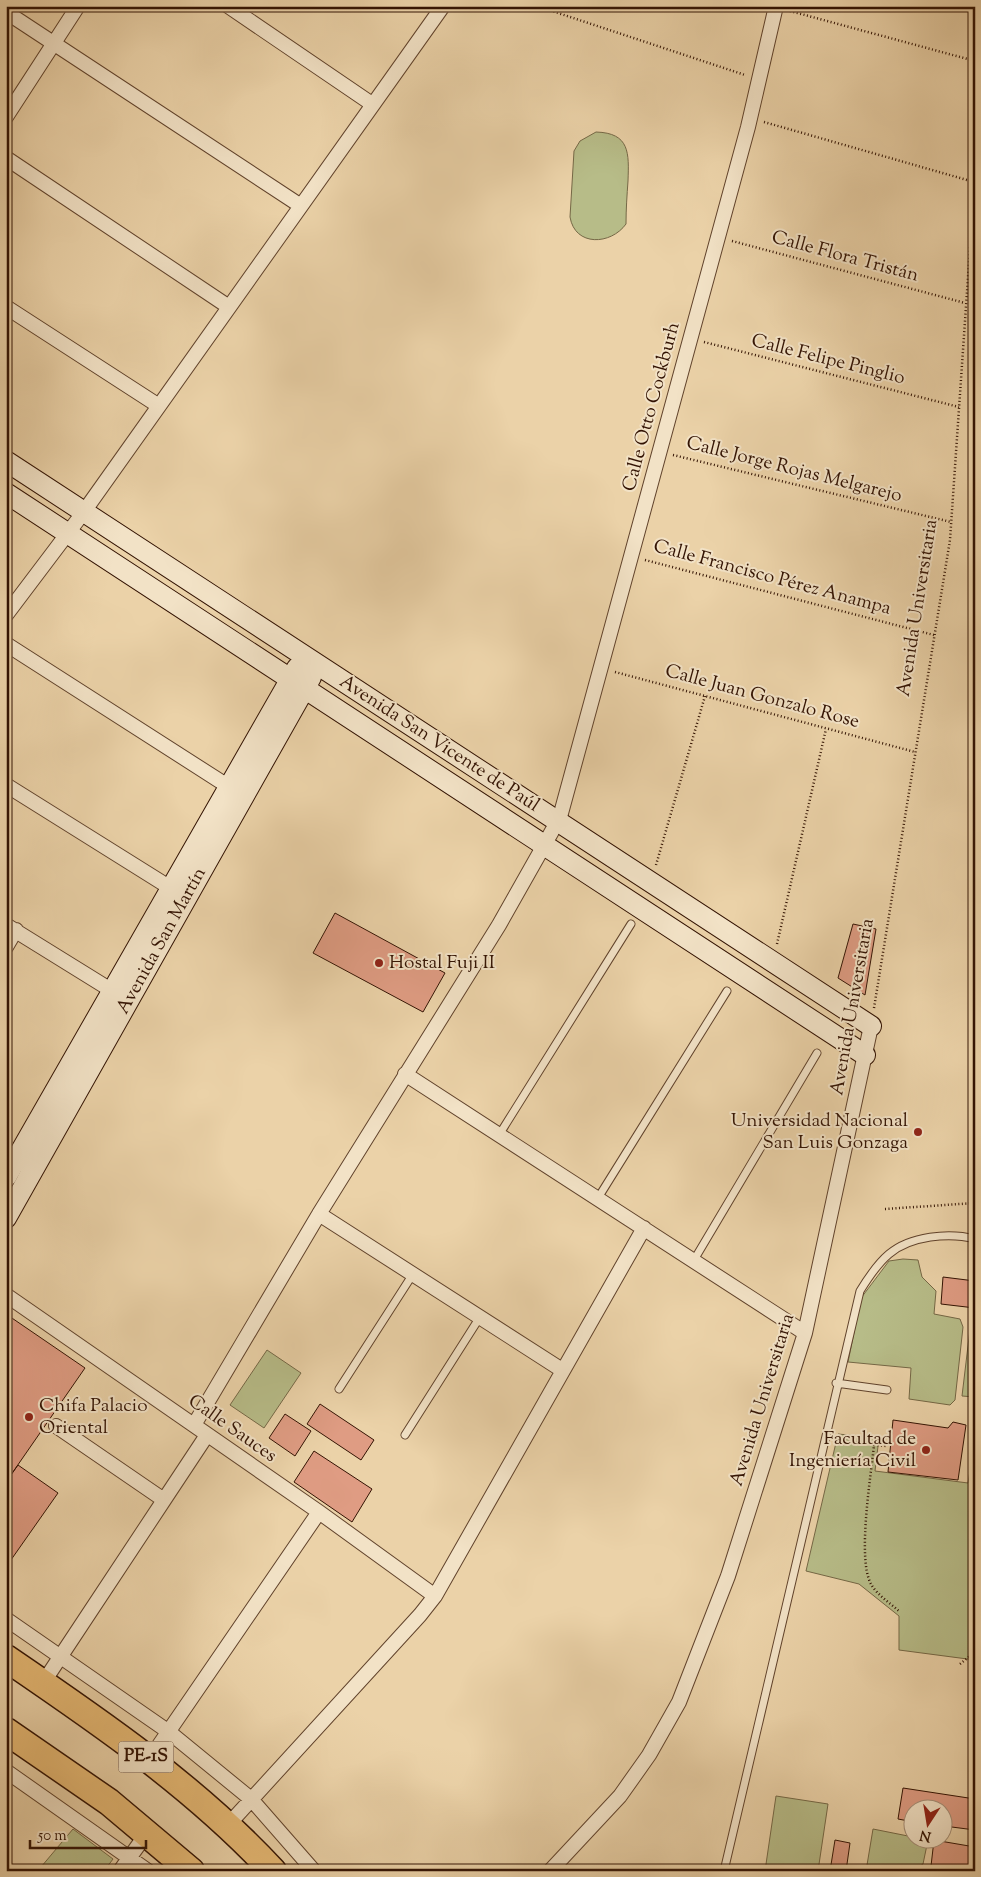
<svg xmlns="http://www.w3.org/2000/svg" width="981" height="1877" font-family="'Sorts Mill Goudy',serif">
<rect width="100%" height="100%" fill="#ebd2a8"/>
<filter id="stains"><feTurbulence type="fractalNoise" baseFrequency=".004" numOctaves="4"/><feColorMatrix values="0 0 0 0 .2 0 0 0 0 .09 0 0 0 0 .02 0 0 0 .5 -.17"/></filter>
<radialGradient id="worn" r=".72"><stop offset=".6" stop-color="#630" stop-opacity="0"/><stop offset="1" stop-color="#630" stop-opacity=".3"/></radialGradient>
<!-- green -->
<path fill="#b7bc88" stroke="#756846" d="M 596,132 C 630,133 629,153 628,181 C 627,195 626,209 626,224 C 611,245 575,247 570,217 L 574,151 L 580,141 Z
M 903,1259 L 918,1260 L 922,1277 L 936,1291 L 934,1314 L 960,1319 L 963,1327 L 955,1400 L 950,1405 L 909,1399 L 911,1368 L 848,1362 L 861,1298 L 889,1261 Z
M 975,1324 L 975,1397 L 962,1396 L 970,1329 Z
M 267,1350 L 301,1373 L 264,1428 L 230,1405 Z
M 838,1434 L 879,1438 L 875,1471 L 968,1483 L 971,1464 L 975,1464 L 975,1660 L 899,1650 L 899,1616 L 859,1584 L 806,1571 Z
M 776,1796 L 828,1804 L 818,1871 L 765,1871 Z
M 73,1829 L 113,1859 L 104,1871 L 45,1871 L 41,1867 Z
M 873,1829 L 913,1837 L 914,1840 L 928,1840 L 923,1864 L 913,1871 L 866,1871 Z"/>
<!-- building -->
<path fill="#df9c83" stroke="#331303" d="M 335,913 L 445,973 L 423,1012 L 313,953 Z
M 853,924 L 876,929 L 865,995 L 838,978 Z
M 943,1277 L 975,1281 L 975,1308 L 941,1304 Z
M 6,1314 L 85,1368 L 6,1482 Z
M 320,1404 L 374,1440 L 361,1460 L 307,1424 Z
M 285,1414 L 311,1431 L 295,1456 L 269,1438 Z
M 893,1420 L 948,1428 L 953,1422 L 966,1425 L 958,1480 L 888,1472 Z
M 314,1451 L 372,1489 L 352,1522 L 294,1482 Z
M 18,1465 L 58,1493 L 6,1567 L 6,1482 Z
M 903,1788 L 975,1799 L 975,1830 L 944,1826 L 944,1810 L 914,1810 L 914,1822 L 898,1819 Z
M 835,1840 L 850,1843 L 846,1871 L 830,1871 Z
M 934,1840 L 975,1847 L 975,1871 L 923,1871 L 931,1866 Z"/>
<g fill="none" stroke-linecap="round" stroke-linejoin="round">
<!-- lane casing -->
<g stroke="#61432c" stroke-width="9">
<path id="lane" d="M 499,1135 L 631,924
M 598,1198 L 727,991
M 694,1260 L 817,1053
M 836,1383 L 887,1390
M 339,1389 L 413,1274
M 405,1435 L 480,1317
M 724,1871 L 860,1291 C 868,1278 877,1264 889,1254 C 910,1236 949,1232 975,1239"/>
</g>
<!-- street casing -->
<g stroke="#61432c" stroke-width="16">
<path id="street" d="M 228,6 L 372,104
M 6,12 L 301,206
M 6,117 L 78,6
M 6,158 L 229,307
M 6,307 L 159,406
M 6,615 L 83,513 L 443,6
M 6,644 L 237,792
M 6,785 L 177,892
M 6,925 L 119,995
M 6,947 L 16,930
M 405,1074 L 805,1333
M 319,1214 L 562,1370
M 6,1295 L 319,1512 L 435,1596
M 194,1425 L 319,1214 L 499,925 L 560,817 L 748,127 L 776,6
M 164,1500 L 207,1435
M 6,1619 L 169,1732 L 251,1799 L 314,1871
M 43,1683 L 164,1500 L 56,1426
M 149,1760 L 319,1512
M 6,1771 L 148,1871
M 228,1825 L 420,1615 L 435,1596 L 644,1228
M 120,1871 L 147,1833
M 550,1871 L 620,1796 L 649,1755 L 679,1702 L 728,1576 L 805,1333 L 871,1026"/>
</g>
<!-- secondary casing -->
<g stroke="#331303" stroke-width="22">
<path id="secondary" d="M 6,461 L 871,1026
M 6,493 L 865,1055
M 6,1177 L 297,668
M 6,1218 L 311,677"/>
</g>
<!-- highway casing -->
<g stroke="#331303" stroke-width="29">
<path id="highway" d="M 6,1658 C 100,1722 195,1787 273,1871
M 6,1731 L 109,1802 L 191,1871"/>
</g>
<!-- path -->
<path stroke="#331303" stroke-width="2.5" stroke-dasharray="1 2.5" stroke-linecap="butt" d="M 537,6 L 745,75
M 790,11 L 975,61
M 764,122 L 974,182
M 732,241 L 965,303
M 704,342 L 959,407
M 673,455 L 951,522
M 645,560 L 934,635
M 615,672 L 915,752
M 656,865 L 705,696
M 777,944 L 826,729
M 874,1008 L 950,540 L 975,175
M 885,1209 L 975,1203
M 835,1439 L 874,1445 C 871,1476 857,1559 871,1584 C 877,1595 890,1603 899,1611
M 874,1445 L 887,1446
M 960,1664 L 975,1652"/>
<!-- lane -->
<use href="#lane" stroke="#f2e2c6" stroke-width="7"/>
<!-- street -->
<use href="#street" stroke="#f2e2c6" stroke-width="14"/>
<!-- secondary -->
<use href="#secondary" stroke="#f2e2c6" stroke-width="20"/>
<!-- highway -->
<use href="#highway" stroke="#e6b974" stroke-width="26"/>
</g>
<!-- markers -->
<g fill="#8f2418" stroke="#f2e2c6" stroke-width="2">
<circle cx="379" cy="963" r="5"/>
<circle cx="918" cy="1132" r="5"/>
<circle cx="29" cy="1417" r="5"/>
<circle cx="926" cy="1450" r="5"/>
</g>
<g text-anchor="middle" dominant-baseline="central" stroke-width="4" stroke-linejoin="round" paint-order="stroke">
<!-- shield labels -->
<rect fill="#f2e2c6" stroke="#6c513e" stroke-width="1" x="118.5" y="1741.5" width="55" height="31" rx="4"/>
<g font-size="18" font-weight="bold" fill="#331303">
<text x="146" y="1757">PE-1S</text>
</g>
<!-- street labels -->
<g font-size="19" fill="#331303" stroke="#f2e2c6">
<text transform="translate(845 257) rotate(15)">Calle Flora Tristán</text>
<text transform="translate(828 360) rotate(14)">Calle Felipe Pinglio</text>
<text transform="translate(652 407) rotate(-75)">Calle Otto Cockburh</text>
<text transform="translate(794 470) rotate(14)">Calle Jorge Rojas Melgarejo</text>
<text transform="translate(772 578) rotate(15)">Calle Francisco Pérez Anampa</text>
<text transform="translate(918 608) rotate(-81)">Avenida Universitaria</text>
<text transform="translate(762 697) rotate(15)">Calle Juan Gonzalo Rose</text>
<text transform="translate(439 744) rotate(33)">Avenida San Vicente de Paúl</text>
<text transform="translate(162 941) rotate(-61)">Avenida San Martín</text>
<text transform="translate(853 1007) rotate(-80)">Avenida Universitaria</text>
<text transform="translate(763 1400) rotate(-73)">Avenida Universitaria</text>
<text transform="translate(232 1429) rotate(35)">Calle Sauces</text>
</g>
<!-- poi labels -->
<g font-size="19" fill="#331303" stroke="#f2e2c6" text-anchor="start">
<text x="389" y="963">Hostal Fuji II</text>
<text x="908" y="1121" text-anchor="end">Universidad Nacional<tspan x="908" dy="22">San Luis Gonzaga</tspan></text>
<text x="39" y="1406">Chifa Palacio<tspan x="39" dy="22">Oriental</tspan></text>
<text x="916" y="1439" text-anchor="end">Facultad de<tspan x="916" dy="22">Ingeniería Civil</tspan></text>
</g>
</g>
<!-- margin -->
<rect width="981" height="1877" fill="none" stroke="#ebd2a8" stroke-width="25"/>
<rect x="8" y="8" width="966" height="1862" fill="none" stroke="#331303" stroke-width="2.5"/>
<rect x="12" y="12" width="956" height="1852" fill="none" stroke="#331303"/>
<!-- north arrow -->
<g transform="translate(928 1824) rotate(192)"><circle r="24" fill="#f2e2c6" stroke="#a68f78"/>
<path d="M0-4L9 19L0 12L-9 19Z" fill="#8f2418"/>
<text y="-8" font-size="14" font-weight="bold" text-anchor="middle" fill="#331303">N</text>
</g>
<!-- scale -->
<path d="M30 1840v8h116v-8" fill="none" stroke="#331303" stroke-width="2.5"/>
<text x="38" y="1840" font-size="15" fill="#331303" stroke="#f2e2c6" stroke-width="4" paint-order="stroke">50 m</text>
<rect width="100%" height="100%" filter="url(#stains)"/>
<rect width="100%" height="100%" fill="url(#worn)"/>
</svg>
